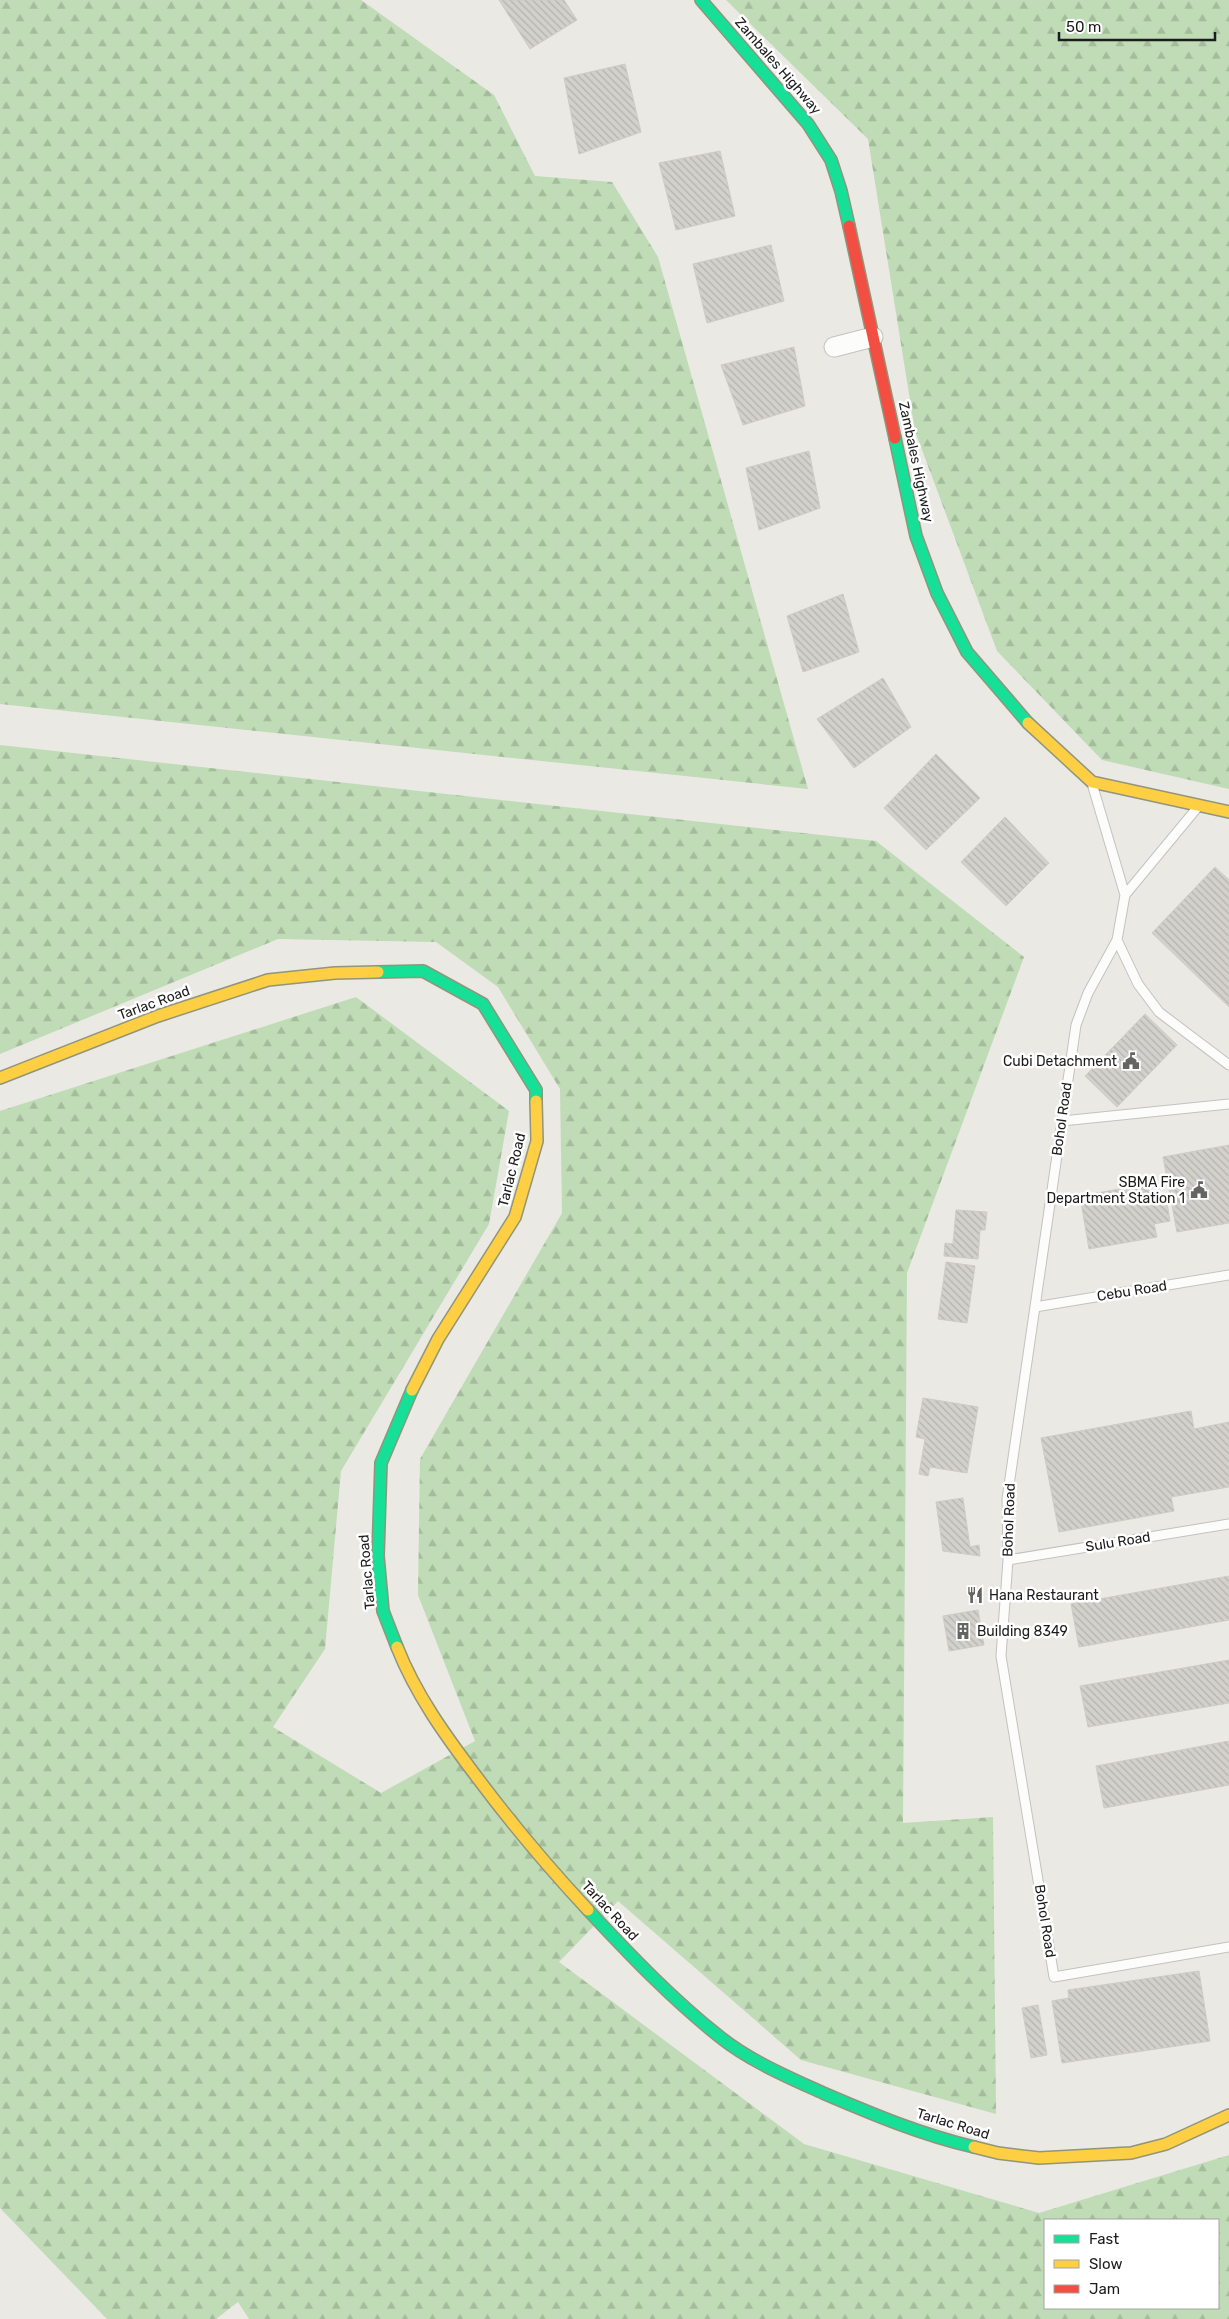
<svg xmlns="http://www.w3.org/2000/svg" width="1229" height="2319" font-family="Rubik,sans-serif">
<defs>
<pattern id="forest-firs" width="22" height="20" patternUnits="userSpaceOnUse" patternTransform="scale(1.25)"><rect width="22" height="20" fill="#bfdcb6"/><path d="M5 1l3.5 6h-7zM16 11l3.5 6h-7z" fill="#a4bc9c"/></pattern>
<pattern id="building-back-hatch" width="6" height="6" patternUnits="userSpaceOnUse" patternTransform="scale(1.25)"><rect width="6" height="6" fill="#d3d1cc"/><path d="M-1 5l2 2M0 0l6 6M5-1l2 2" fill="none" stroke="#b5b3af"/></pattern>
</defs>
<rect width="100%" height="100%" fill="#eae9e4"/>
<!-- forest -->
<path fill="url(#forest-firs)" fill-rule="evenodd" d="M 0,0 L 361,0 L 494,95 L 535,176 L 612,182 L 658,257 L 808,789 L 0,704 Z
M 726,0 L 1229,0 L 1229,789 L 1102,760 L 997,651 L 915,431 L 868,139 Z
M 0,745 L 876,841 L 1024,957 L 907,1273 L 903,1823 L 993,1817 L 996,2114 L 801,2060 L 618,1901 L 559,1962 L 804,2144 L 1039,2213 L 1229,2155 L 1229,2319 L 249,2319 L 238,2302 L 216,2319 L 107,2319 L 0,2208 L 0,1111 L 356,997 L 509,1111 L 489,1224 L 341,1471 L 325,1649 L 273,1727 L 381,1793 L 475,1741 L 418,1595 L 420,1459 L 562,1213 L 560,1089 L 498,987 L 436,942 L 278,939 L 0,1054 ZM 1045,2220 L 1218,2220 L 1218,2308 L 1045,2308 Z"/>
<!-- building -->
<path fill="url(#building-back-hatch)" stroke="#cecbc5" d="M 499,0 L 564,0 L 577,20 L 530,49 Z
M 625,64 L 641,132 L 579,154 L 564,78 Z
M 720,151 L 735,216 L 676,230 L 659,163 Z
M 771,245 L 784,301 L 707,323 L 693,264 Z
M 794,347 L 805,406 L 743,425 L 721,365 Z
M 809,451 L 820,508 L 759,530 L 746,468 Z
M 843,594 L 859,652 L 803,672 L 787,616 Z
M 883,678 L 911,727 L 854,768 L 817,719 Z
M 936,754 L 980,798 L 926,850 L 884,808 Z
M 1005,817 L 1049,863 L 1006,906 L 961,862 Z
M 1215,867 L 1229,880 L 1229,1007 L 1152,933 Z
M 1145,1014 L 1177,1045 L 1117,1107 L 1085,1076 Z
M 1229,1145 L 1229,1223 L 1177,1232 L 1163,1157 Z
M 1148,1184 L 1150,1200 L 1166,1197 L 1170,1221 L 1154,1224 L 1157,1237 L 1089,1249 L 1080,1196 Z
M 956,1210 L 987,1212 L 985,1230 L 980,1230 L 978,1259 L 944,1256 L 945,1243 L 953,1244 Z
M 946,1262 L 975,1266 L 967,1323 L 938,1319 Z
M 923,1398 L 978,1407 L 967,1473 L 930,1467 L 928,1476 L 919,1474 L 925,1439 L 916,1437 Z
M 1191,1411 L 1194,1429 L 1229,1422 L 1229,1487 L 1171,1497 L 1174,1511 L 1059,1532 L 1041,1438 Z
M 963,1498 L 970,1547 L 979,1545 L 980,1556 L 943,1551 L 936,1502 Z
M 1229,1576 L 1229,1620 L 1079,1647 L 1071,1604 Z
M 978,1610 L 984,1645 L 949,1651 L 943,1616 Z
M 1229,1660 L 1229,1703 L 1088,1727 L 1080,1686 Z
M 1229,1741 L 1229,1785 L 1104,1808 L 1096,1766 Z
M 1199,1971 L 1210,2041 L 1062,2063 L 1052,2001 L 1069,1998 L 1068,1990 Z
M 1038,2005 L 1047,2055 L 1031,2058 L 1022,2008 Z"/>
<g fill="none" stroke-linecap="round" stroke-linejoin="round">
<!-- lane casing -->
<g stroke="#c3c2c0" stroke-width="11">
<path id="lane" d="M 1093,787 L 1125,895
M 1197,808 L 1125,895 L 1117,940 L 1088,993 L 1076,1025 L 1007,1499 L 1008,1560 L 1001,1656 L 1054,1977 L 1229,1947
M 1117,940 L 1138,984 L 1159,1012 L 1229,1065
M 1062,1121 L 1229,1104
M 1035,1307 L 1229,1275
M 1008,1560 L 1229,1524"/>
</g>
<!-- street casing -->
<g stroke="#c3c2c0" stroke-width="21">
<path id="street" d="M 834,347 L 873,337"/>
</g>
<!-- fast casing -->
<g stroke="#90957c" stroke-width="14">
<path id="fast" d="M 701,0 L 808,124 L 831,160 L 841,191 L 849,226
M 895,438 L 916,536 L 937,593 L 967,652 L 1028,723
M 378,972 L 423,971 L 483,1004 L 536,1090 L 536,1101
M 397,1647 L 383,1611 L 378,1556 L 381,1463 L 412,1390
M 588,1910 C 630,1955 672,1999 720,2037 C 750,2061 788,2077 823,2093 C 872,2114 922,2135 974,2147"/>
</g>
<!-- slow casing -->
<g stroke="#90957c" stroke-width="14">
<path id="slow" d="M 1028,723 L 1092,782 L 1229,812
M 0,1078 L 158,1016 L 268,980 L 335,973 L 378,972
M 412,1390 L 438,1339 L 515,1217 L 537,1141 L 536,1101
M 397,1647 C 416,1695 445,1735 476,1776 C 511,1823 549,1868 588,1910
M 974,2147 L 998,2153 L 1039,2158 L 1131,2153 L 1166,2144 L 1229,2115"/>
</g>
<!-- jam casing -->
<g stroke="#90957c" stroke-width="14">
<path id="jam" d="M 849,226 L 895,438"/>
</g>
<!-- lane -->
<use href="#lane" stroke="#fcfcfb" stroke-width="9"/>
<!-- street -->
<use href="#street" stroke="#fcfcfb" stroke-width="19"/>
<!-- fast -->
<use href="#fast" stroke="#16e098" stroke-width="11"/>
<!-- slow -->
<use href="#slow" stroke="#ffcf43" stroke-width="11"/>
<!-- jam -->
<use href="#jam" stroke="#f24e42" stroke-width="11"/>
</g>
<!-- icons -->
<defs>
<g id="civic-bare" transform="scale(1.35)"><path d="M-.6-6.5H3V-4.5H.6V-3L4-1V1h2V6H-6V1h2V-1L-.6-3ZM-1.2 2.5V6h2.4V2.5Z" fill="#646462" stroke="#fff" stroke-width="2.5" paint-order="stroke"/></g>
<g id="restaurant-bare" transform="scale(1.35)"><path d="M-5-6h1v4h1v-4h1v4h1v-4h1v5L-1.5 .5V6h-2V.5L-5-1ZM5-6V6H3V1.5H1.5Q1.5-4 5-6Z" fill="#646462" stroke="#fff" stroke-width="2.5" paint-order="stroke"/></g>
<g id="building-bare" transform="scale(1.35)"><path d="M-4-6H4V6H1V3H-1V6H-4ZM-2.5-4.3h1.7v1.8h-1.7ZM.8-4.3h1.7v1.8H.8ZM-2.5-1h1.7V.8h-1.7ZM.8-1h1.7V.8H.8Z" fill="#646462" stroke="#fff" stroke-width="2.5" paint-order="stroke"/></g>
</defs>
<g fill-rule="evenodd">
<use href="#civic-bare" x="1131" y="1061"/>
<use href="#civic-bare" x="1199" y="1190"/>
<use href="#restaurant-bare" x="975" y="1595"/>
<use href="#building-bare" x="963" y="1631"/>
</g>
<g text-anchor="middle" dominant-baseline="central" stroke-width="5" stroke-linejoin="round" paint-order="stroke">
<!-- street labels -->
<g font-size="14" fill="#1c1c1c" stroke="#fff">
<text transform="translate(778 66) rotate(49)">Zambales Highway</text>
<text transform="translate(916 462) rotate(78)">Zambales Highway</text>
<text transform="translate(154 1003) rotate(-20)">Tarlac Road</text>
<text transform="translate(1062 1119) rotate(-82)">Bohol Road</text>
<text transform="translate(512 1170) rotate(-76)">Tarlac Road</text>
<text transform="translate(1132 1291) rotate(-9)">Cebu Road</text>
<text transform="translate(1009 1520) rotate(-88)">Bohol Road</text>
<text transform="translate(1118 1542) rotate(-9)">Sulu Road</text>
<text transform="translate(367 1572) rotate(-95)">Tarlac Road</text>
<text transform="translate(610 1911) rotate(47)">Tarlac Road</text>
<text transform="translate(1045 1921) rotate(81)">Bohol Road</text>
<text transform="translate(953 2124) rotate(17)">Tarlac Road</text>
</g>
<!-- poi labels -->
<g font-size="14" fill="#1c1c1c" stroke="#fff" text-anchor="end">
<text x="1117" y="1061">Cubi Detachment</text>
<text x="1185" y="1182">SBMA Fire<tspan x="1185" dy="16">Department Station 1</tspan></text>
<text x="989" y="1595" text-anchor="start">Hana Restaurant</text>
<text x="977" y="1631" text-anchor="start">Building 8349</text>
</g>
</g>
<!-- legend -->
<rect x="1044" y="2219" width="175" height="90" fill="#ffffff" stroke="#a4a4a4"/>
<rect x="1054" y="2235" width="25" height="8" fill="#16e098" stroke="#a4a4a4"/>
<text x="1089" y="2244" font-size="15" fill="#1c1c1c">Fast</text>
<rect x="1054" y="2260" width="25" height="8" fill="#ffcf43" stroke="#a4a4a4"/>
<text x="1089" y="2269" font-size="15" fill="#1c1c1c">Slow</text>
<rect x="1054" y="2285" width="25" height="8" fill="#f24e42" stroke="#a4a4a4"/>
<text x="1089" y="2294" font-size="15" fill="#1c1c1c">Jam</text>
<!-- scale -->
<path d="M1059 32v8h156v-8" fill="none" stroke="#1c1c1c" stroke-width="2.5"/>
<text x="1066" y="32" font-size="15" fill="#1c1c1c" stroke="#ffffff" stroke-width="4" paint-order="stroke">50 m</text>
</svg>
